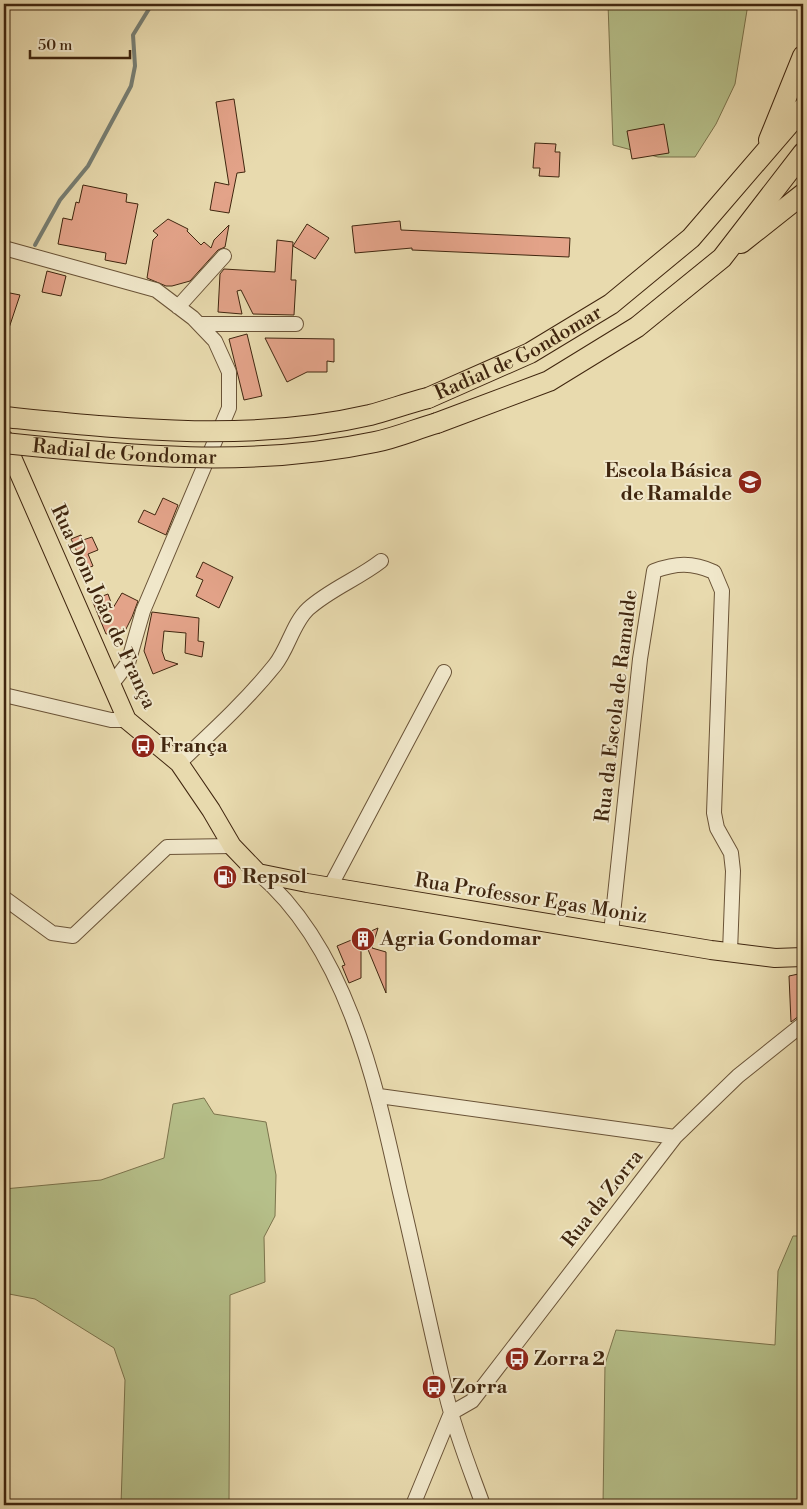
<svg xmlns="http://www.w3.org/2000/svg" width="807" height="1509" font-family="'Libre Bodoni',serif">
<rect width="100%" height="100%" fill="#e8daae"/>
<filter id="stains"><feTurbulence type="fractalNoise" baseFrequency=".004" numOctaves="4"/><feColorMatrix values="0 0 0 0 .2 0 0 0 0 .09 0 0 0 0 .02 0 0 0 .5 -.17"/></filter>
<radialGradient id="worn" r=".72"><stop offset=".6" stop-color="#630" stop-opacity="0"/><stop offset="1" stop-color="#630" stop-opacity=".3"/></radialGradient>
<!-- green -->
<path fill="#b6c08a" stroke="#7b734c" d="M 608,4 L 748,4 L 735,84 L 716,124 L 695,157 L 658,157 L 613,145 Z
M 204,1098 L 214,1114 L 266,1122 L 276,1175 L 275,1216 L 264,1237 L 265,1282 L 230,1295 L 229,1505 L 121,1505 L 125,1380 L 114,1348 L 35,1299 L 4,1293 L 4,1189 L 101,1180 L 164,1158 L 173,1104 Z
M 793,1236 L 803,1236 L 803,1505 L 603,1505 L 605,1364 L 616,1330 L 775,1345 L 778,1271 Z"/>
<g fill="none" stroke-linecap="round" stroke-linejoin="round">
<!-- stream -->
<path stroke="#777e73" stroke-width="4" d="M 35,245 L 60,200 L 88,166 L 131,86 L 135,66 L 133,35 L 152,4"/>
</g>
<!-- building -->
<path fill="#e3a389" stroke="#40260f" d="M 234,99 L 245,172 L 237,173 L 229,213 L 210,210 L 215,182 L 229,185 L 216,102 Z
M 664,124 L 669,153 L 632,159 L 627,131 Z
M 535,143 L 556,144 L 555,152 L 560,152 L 559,177 L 539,176 L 540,168 L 533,168 Z
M 83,185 L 127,194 L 126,202 L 138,204 L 126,264 L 105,260 L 106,253 L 58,244 L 63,218 L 72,220 L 76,202 L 79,203 Z
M 168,219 L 188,229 L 187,231 L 201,245 L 204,242 L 211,248 L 214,240 L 229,225 L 225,247 L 218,250 L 190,281 L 172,286 L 166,286 L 147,278 L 153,240 L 158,235 L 153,231 Z
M 400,221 L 401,230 L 570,238 L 569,257 L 412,250 L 412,248 L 355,253 L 352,226 Z
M 307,224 L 329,238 L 315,259 L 293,246 Z
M 277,240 L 293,242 L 291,280 L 296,280 L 294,315 L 253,314 L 241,290 L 237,291 L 242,314 L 218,312 L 220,274 L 224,269 L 275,272 Z
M 47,271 L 66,276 L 61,296 L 42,292 Z
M 5,292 L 20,295 L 5,340 L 4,298 Z
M 247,334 L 262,396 L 244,400 L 229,339 Z
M 265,338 L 334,339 L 334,362 L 327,361 L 327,372 L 307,372 L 287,382 Z
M 163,498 L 178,505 L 166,535 L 138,522 L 144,510 L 155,515 Z
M 81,535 L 83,540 L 92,537 L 98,550 L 88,554 L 93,566 L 85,569 L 71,539 Z
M 203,562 L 233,577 L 219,608 L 196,596 L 203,580 L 196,577 Z
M 122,593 L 138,601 L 132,617 L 125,631 L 106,634 L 92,600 L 108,594 L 113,608 Z
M 152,612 L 199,618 L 198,641 L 204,642 L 202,657 L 185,653 L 186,633 L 164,631 L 162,651 L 165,660 L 178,664 L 153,674 L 144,651 Z
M 378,928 L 372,948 L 386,952 L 386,993 L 362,935 Z
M 361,936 L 361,978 L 349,983 L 342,966 L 345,965 L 337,946 Z
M 803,973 L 803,1013 L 791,1022 L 789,976 Z"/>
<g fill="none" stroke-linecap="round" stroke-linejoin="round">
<!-- minor casing -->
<g stroke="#6a5337" stroke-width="16">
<path id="minor" d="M 4,248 L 156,290 L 193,318 L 215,341 L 229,372 L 229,408 L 143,611 L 128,663 L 111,685
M 178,307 L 224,256
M 199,324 L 296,324
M 4,695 L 111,720 L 127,720
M 179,763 C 212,732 246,701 275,665 C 288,649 293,623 308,609 C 330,589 358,579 381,561
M 258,873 C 347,948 376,1084 400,1192 C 416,1259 430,1327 446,1394 C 455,1432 470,1469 483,1505
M 330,887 L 444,672
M 4,898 L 52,933 L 73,936 L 167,847 L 232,846
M 611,933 L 640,659 L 654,571 C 676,563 692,562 714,572 L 722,591 L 714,813 L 717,828 L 731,853 L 733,871 L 730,952
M 379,1096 L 675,1137
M 451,1413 L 472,1401 L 675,1137 L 738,1076 L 803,1024
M 413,1505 L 451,1413"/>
</g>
<!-- major casing -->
<g stroke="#40260f" stroke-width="20">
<path id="major" d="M 4,439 L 127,720 L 179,763 L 211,810 L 232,846 L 258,873 L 307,883 L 711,950 L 775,958 L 803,957"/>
</g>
<!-- highway casing -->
<g stroke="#40260f" stroke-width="22">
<g id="highway">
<path d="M 769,140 L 803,56"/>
<path d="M 741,243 L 803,194"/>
<path id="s1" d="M 428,398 L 530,353 L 611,304 L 691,238 L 803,108"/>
<path d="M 437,423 L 549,381 L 637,327 L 722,258 L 803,153"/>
</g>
</g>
<!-- minor -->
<use href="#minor" stroke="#f0e7ca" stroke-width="14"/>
<!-- major -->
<use href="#major" stroke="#e8daae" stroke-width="18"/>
<!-- highway -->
<use href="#highway" stroke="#e8daae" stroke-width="20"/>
<!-- highway-bridge casing -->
<g stroke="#40260f" stroke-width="22" stroke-linecap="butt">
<g id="highway-bridge">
<path d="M 4,417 C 125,429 249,443 370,415 C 389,410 408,403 428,398"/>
<path id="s2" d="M 4,443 C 128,456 252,468 375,442 C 396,438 416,429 437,423"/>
</g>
</g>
<!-- highway-bridge -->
<use href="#highway-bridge" stroke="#e8daae" stroke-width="20"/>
</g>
<!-- icons -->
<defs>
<g id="school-disc" transform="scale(1.25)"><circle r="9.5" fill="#8f2418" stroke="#f0e7ca"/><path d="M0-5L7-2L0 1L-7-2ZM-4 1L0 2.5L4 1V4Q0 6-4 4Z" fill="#fff"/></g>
<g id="bus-disc" transform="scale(1.25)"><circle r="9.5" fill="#8f2418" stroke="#f0e7ca"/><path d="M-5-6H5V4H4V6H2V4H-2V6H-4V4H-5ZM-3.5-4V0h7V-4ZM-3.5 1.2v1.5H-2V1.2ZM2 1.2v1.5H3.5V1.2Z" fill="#fff"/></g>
<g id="fuel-disc" transform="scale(1.25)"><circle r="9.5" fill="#8f2418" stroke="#f0e7ca"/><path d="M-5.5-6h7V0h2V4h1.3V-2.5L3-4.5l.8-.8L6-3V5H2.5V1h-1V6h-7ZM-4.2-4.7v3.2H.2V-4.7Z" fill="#fff"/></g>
<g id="building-disc" transform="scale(1.25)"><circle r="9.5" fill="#8f2418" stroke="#f0e7ca"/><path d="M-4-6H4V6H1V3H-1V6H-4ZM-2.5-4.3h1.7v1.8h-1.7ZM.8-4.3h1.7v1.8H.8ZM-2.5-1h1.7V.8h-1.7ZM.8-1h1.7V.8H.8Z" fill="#fff"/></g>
</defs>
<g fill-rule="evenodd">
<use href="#school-disc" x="750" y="482"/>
<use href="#bus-disc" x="143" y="746"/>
<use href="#fuel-disc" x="225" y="877"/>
<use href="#building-disc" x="363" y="939"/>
<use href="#bus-disc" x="517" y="1359"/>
<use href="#bus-disc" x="434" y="1387"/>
</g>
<g text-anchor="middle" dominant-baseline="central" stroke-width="4" stroke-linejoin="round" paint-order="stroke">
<!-- street labels -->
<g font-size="20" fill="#40260f" stroke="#f0e7ca">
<text stroke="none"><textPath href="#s1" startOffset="101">Radial de Gondomar</textPath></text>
<text stroke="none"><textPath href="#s2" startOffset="121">Radial de Gondomar</textPath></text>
<text transform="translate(103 607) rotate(65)">Rua Dom João de França</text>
<text transform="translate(617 706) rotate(-83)">Rua da Escola de Ramalde</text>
<text transform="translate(531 899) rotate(9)">Rua Professor Egas Moniz</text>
<text transform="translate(603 1199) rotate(-52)">Rua da Zorra</text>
</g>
<!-- poi labels -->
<g font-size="20" font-weight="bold" fill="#40260f" stroke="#f0e7ca" text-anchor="start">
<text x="732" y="471" text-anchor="end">Escola Básica<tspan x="732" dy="23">de Ramalde</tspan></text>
<text x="160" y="746">França</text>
<text x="242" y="877">Repsol</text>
<text x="380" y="939">Agria Gondomar</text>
<text x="534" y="1359">Zorra 2</text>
<text x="452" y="1387">Zorra</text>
</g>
</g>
<!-- margin -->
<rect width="807" height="1509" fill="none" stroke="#e8daae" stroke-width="20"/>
<rect x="5" y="5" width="797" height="1499" fill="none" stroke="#40260f" stroke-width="2.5"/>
<rect x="10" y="10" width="787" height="1489" fill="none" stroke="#40260f"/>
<!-- scale -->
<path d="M30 50v8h100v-8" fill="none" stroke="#40260f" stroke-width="2.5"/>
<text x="38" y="50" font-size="15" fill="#40260f" stroke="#f0e7ca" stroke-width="4" paint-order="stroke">50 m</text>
<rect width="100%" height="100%" filter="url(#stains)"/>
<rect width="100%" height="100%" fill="url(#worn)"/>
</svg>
